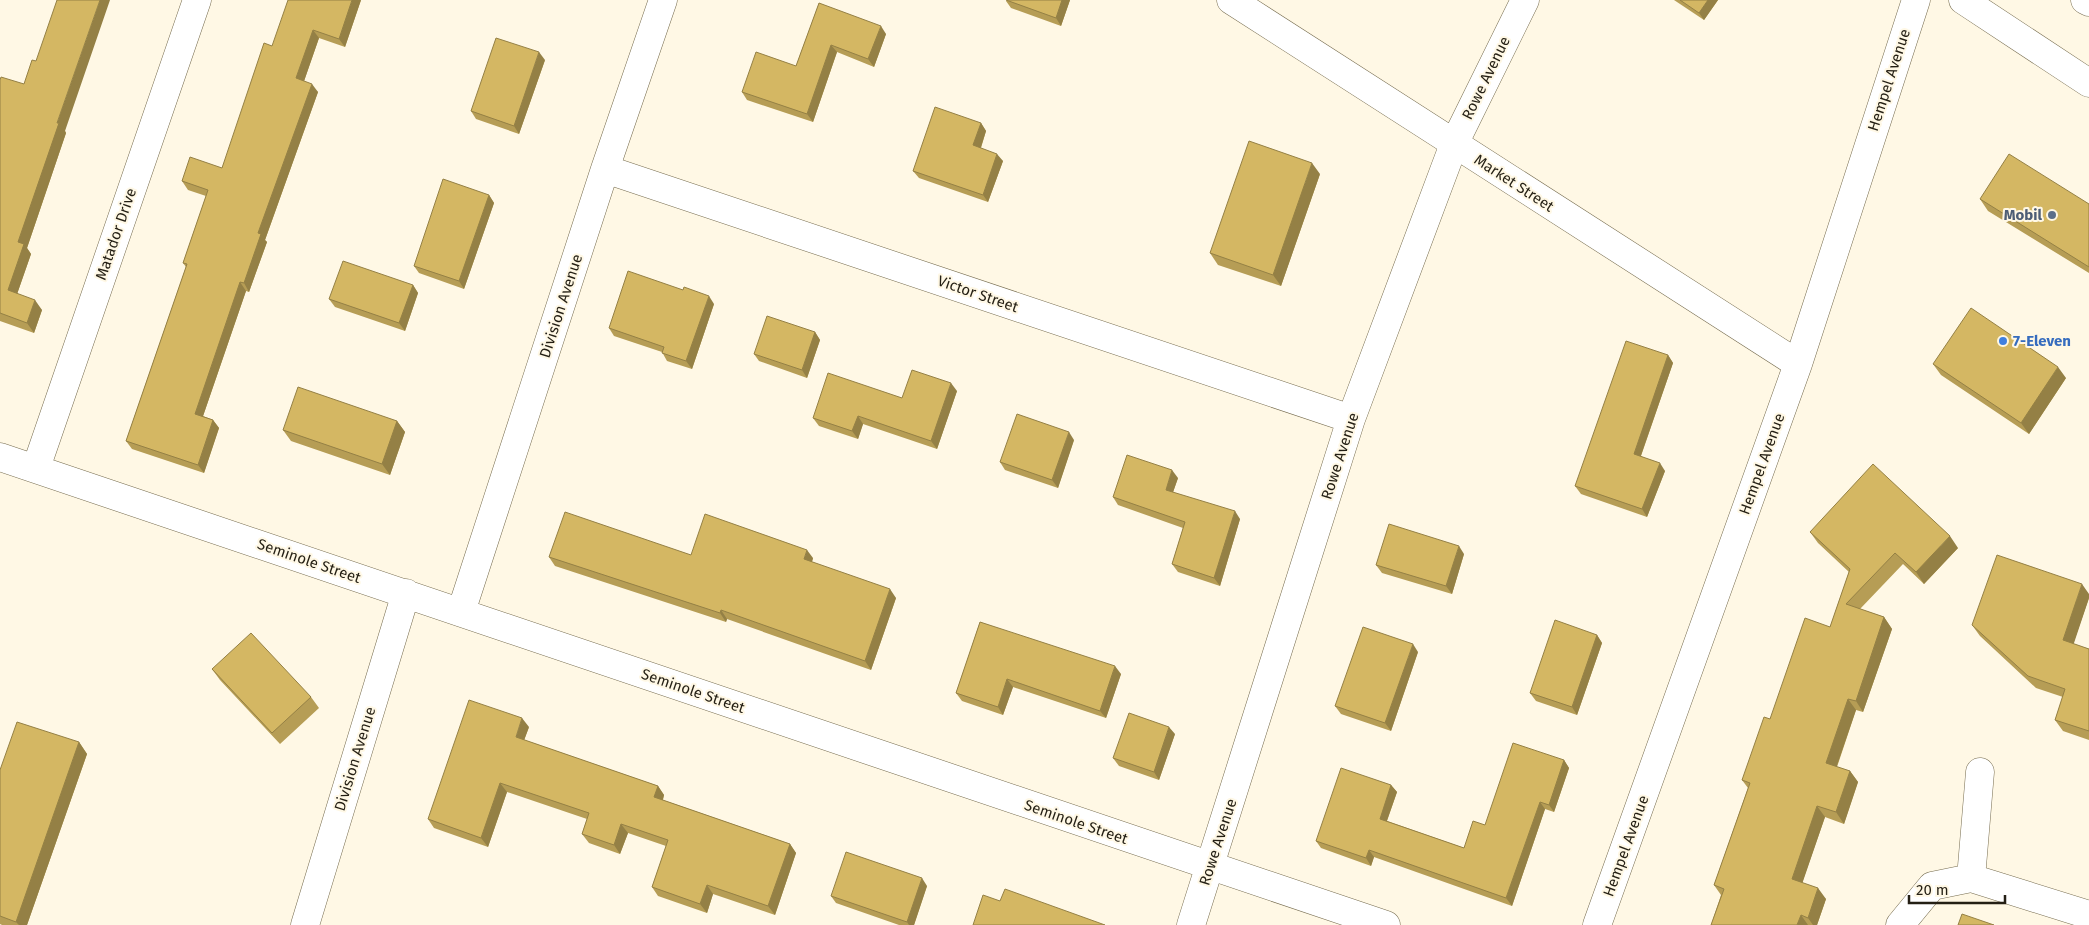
<svg xmlns="http://www.w3.org/2000/svg" width="2089" height="925" font-family="'Fira Sans',sans-serif">
<rect width="100%" height="100%" fill="#fff8e5"/>
<g fill="none" stroke-linecap="round" stroke-linejoin="round">
<!-- minor casing -->
<g stroke="#766c4f" stroke-width="29">
<path id="minor" d="M 1231,0 L 1798,364
M 605,169 L 1351,419
M 0,457 L 1386,925
M 36,468 L 197,0
M 461,612 L 605,169 L 663,0
M 1971,878 L 1980,772
M 305,925 L 406,593
M 1191,925 L 1351,419 L 1454,144 L 1525,0
M 1597,925 L 1798,364 L 1916,0
M 1900,925 L 1932,886 L 1971,878 L 2089,915"/>
</g>
<!-- major casing -->
<g stroke="#766c4f" stroke-width="29">
<path id="major" d="M 1963,0 L 2089,83
M 2085,0 L 2089,2"/>
</g>
<!-- minor -->
<use href="#minor" stroke="#fff" stroke-width="28"/>
<!-- major -->
<use href="#major" stroke="#fff" stroke-width="28"/>
</g>
<!-- wall -->
<path fill="#b69d55" d="M 361,0 L 345,47 L 319,38 L 304,81 L 318,92 L 265,240 L 267,242 L 249,292 L 246,291 L 203,416 L 213,420 L 219,428 L 204,473 L 132,449 L 126,441 L 186,267 L 183,263 L 206,196 L 188,190 L 182,181 L 222,168 L 272,46 Z
M 1070,0 L 1061,26 L 1011,8 L 1006,1 Z
M 1674,0 L 1718,0 L 1704,20 Z
M 819,3 L 886,34 L 874,67 L 837,52 L 813,122 L 747,100 L 742,92 L 796,66 Z
M 545,60 L 519,134 L 476,119 L 471,111 Z
M 0,80 L 65,131 L 66,133 L 27,248 L 31,254 L 17,294 L 42,310 L 34,333 L 0,321 Z
M 981,123 L 986,131 L 981,148 L 1003,161 L 988,202 L 919,178 L 913,171 Z
M 1320,174 L 1281,286 L 1218,265 L 1210,253 Z
M 489,195 L 494,203 L 464,289 L 419,273 L 414,266 Z
M 1980,199 L 2089,204 L 2089,273 L 1988,211 Z
M 413,285 L 418,293 L 405,331 L 335,307 L 329,299 Z
M 714,304 L 692,369 L 667,361 L 662,352 L 614,336 L 609,328 Z
M 815,332 L 820,340 L 807,378 L 759,361 L 754,354 Z
M 1668,355 L 1673,363 L 1641,456 L 1665,471 L 1647,517 L 1581,494 L 1575,486 Z
M 1933,364 L 2066,378 L 2029,434 L 1941,375 Z
M 957,391 L 937,449 L 863,424 L 858,439 L 819,426 L 813,418 L 902,398 Z
M 397,421 L 405,432 L 390,475 L 291,441 L 283,430 Z
M 1074,440 L 1058,488 L 1005,470 L 1000,462 Z
M 1178,478 L 1173,492 L 1240,519 L 1220,586 L 1178,572 L 1172,564 L 1183,528 L 1118,505 L 1113,497 Z
M 1810,532 L 1958,548 L 1924,584 L 1903,564 L 1860,609 L 1884,617 L 1892,629 L 1863,712 L 1856,710 L 1837,767 L 1850,771 L 1858,782 L 1844,824 L 1825,817 L 1802,883 L 1826,899 L 1817,925 L 1711,925 L 1721,895 L 1714,885 L 1748,788 L 1742,780 L 1770,719 L 1830,627 L 1849,572 L 1818,543 Z
M 1464,554 L 1452,594 L 1382,573 L 1376,565 Z
M 691,555 L 813,558 L 812,562 L 896,598 L 871,670 L 727,619 L 726,622 L 555,566 L 549,557 Z
M 2089,598 L 2073,644 L 2089,649 L 2089,740 L 2063,731 L 2055,720 L 2063,697 L 2036,688 L 1980,636 L 1972,625 Z
M 980,622 L 1121,674 L 1106,718 L 1013,687 L 1003,715 L 962,701 L 956,693 Z
M 1597,635 L 1602,643 L 1577,715 L 1536,701 L 1530,693 Z
M 1418,652 L 1391,731 L 1341,714 L 1335,706 Z
M 212,669 L 311,697 L 319,708 L 280,744 L 220,680 Z
M 529,727 L 524,740 L 658,786 L 664,795 L 663,800 L 790,844 L 796,853 L 775,915 L 713,894 L 707,913 L 658,896 L 652,887 L 666,846 L 628,833 L 620,854 L 589,843 L 582,834 L 587,819 L 507,792 L 488,847 L 434,828 L 428,819 Z
M 1175,734 L 1159,780 L 1119,766 L 1113,758 Z
M 79,742 L 87,754 L 27,925 L 2,925 L 0,924 L 0,770 Z
M 1564,760 L 1569,768 L 1554,812 L 1545,809 L 1512,906 L 1374,857 L 1371,866 L 1321,848 L 1316,841 L 1391,785 L 1397,792 L 1387,821 L 1464,848 L 1485,825 Z
M 927,886 L 914,925 L 899,925 L 836,903 L 831,896 Z"/>
<!-- shaded-wall -->
<path fill="#948045" d="M 100,0 L 110,0 L 65,131 L 66,133 L 27,248 L 31,254 L 15,300 L 8,290 L 18,242 L 57,123 Z
M 352,0 L 361,0 L 345,47 L 339,39 Z
M 1062,0 L 1070,0 L 1061,26 L 1056,18 Z
M 1708,0 L 1718,0 L 1704,20 L 1699,13 Z
M 881,26 L 886,34 L 874,67 L 868,59 Z
M 313,30 L 319,38 L 302,87 L 296,78 Z
M 831,45 L 837,52 L 813,122 L 807,114 Z
M 539,52 L 545,60 L 519,134 L 514,126 Z
M 312,84 L 318,92 L 265,240 L 267,242 L 249,292 L 244,283 L 258,233 Z
M 981,123 L 986,131 L 979,153 L 973,145 Z
M 997,154 L 1003,161 L 988,202 L 983,195 Z
M 1312,163 L 1320,174 L 1281,286 L 1273,275 Z
M 489,195 L 494,203 L 464,289 L 459,281 Z
M 240,282 L 246,291 L 201,422 L 195,414 Z
M 413,285 L 418,293 L 405,331 L 399,323 Z
M 709,296 L 714,304 L 692,369 L 686,361 Z
M 35,300 L 42,310 L 34,333 L 27,323 Z
M 815,332 L 820,340 L 807,378 L 802,370 Z
M 1668,355 L 1673,363 L 1639,461 L 1634,454 Z
M 2058,367 L 2066,378 L 2029,434 L 2021,423 Z
M 951,383 L 957,391 L 937,449 L 931,441 Z
M 858,416 L 863,424 L 858,439 L 852,431 Z
M 213,420 L 219,428 L 204,473 L 198,465 Z
M 397,421 L 405,432 L 390,475 L 382,464 Z
M 1069,432 L 1074,440 L 1058,488 L 1052,480 Z
M 1660,463 L 1665,471 L 1647,517 L 1642,509 Z
M 1172,470 L 1178,478 L 1171,498 L 1166,490 Z
M 1235,511 L 1240,519 L 1220,586 L 1214,578 Z
M 1950,536 L 1958,548 L 1924,584 L 1916,572 Z
M 1459,546 L 1464,554 L 1452,594 L 1446,586 Z
M 807,550 L 813,558 L 810,568 L 804,559 Z
M 2082,584 L 2089,594 L 2089,598 L 2071,652 L 2063,640 Z
M 890,589 L 896,598 L 871,670 L 865,661 Z
M 721,610 L 727,619 L 726,622 L 720,613 Z
M 1884,617 L 1892,629 L 1863,712 L 1856,701 Z
M 1597,635 L 1602,643 L 1577,715 L 1572,707 Z
M 1413,644 L 1418,652 L 1391,731 L 1385,723 Z
M 1115,666 L 1121,674 L 1106,718 L 1100,711 Z
M 1007,679 L 1013,687 L 1003,715 L 998,707 Z
M 1848,699 L 1856,710 L 1834,774 L 1826,763 Z
M 522,718 L 529,727 L 522,746 L 516,737 Z
M 1169,727 L 1175,734 L 1159,780 L 1154,772 Z
M 79,742 L 87,754 L 27,925 L 19,925 L 16,922 Z
M 1564,760 L 1569,768 L 1554,812 L 1549,805 Z
M 1850,771 L 1858,782 L 1844,824 L 1836,812 Z
M 500,783 L 507,792 L 488,847 L 481,838 Z
M 1391,785 L 1397,792 L 1385,826 L 1380,819 Z
M 658,786 L 664,795 L 661,806 L 654,797 Z
M 1540,802 L 1545,809 L 1512,906 L 1506,898 Z
M 1817,806 L 1825,817 L 1800,890 L 1792,879 Z
M 621,824 L 628,833 L 620,854 L 614,845 Z
M 790,844 L 796,853 L 775,915 L 768,906 Z
M 1369,850 L 1374,857 L 1371,866 L 1366,858 Z
M 922,878 L 927,886 L 914,925 L 909,925 L 907,922 Z
M 707,885 L 713,894 L 707,913 L 700,904 Z
M 1818,888 L 1826,899 L 1817,925 L 1813,925 L 1808,918 Z
M 1801,915 L 1808,925 L 1797,925 Z"/>
<!-- building -->
<path fill="#d4b763" stroke="#948045" d="M 57,0 L 100,0 L 57,123 L 59,123 L 18,242 L 24,244 L 8,290 L 35,300 L 27,323 L 0,313 L 0,80 L 1,77 L 24,84 L 32,60 L 36,61 Z
M 288,0 L 352,0 L 339,39 L 313,30 L 296,78 L 312,84 L 258,233 L 261,234 L 244,283 L 240,282 L 195,414 L 213,420 L 198,465 L 126,441 L 187,264 L 183,263 L 208,190 L 182,181 L 190,157 L 222,168 L 264,43 L 272,46 Z
M 1006,0 L 1062,0 L 1056,18 Z
M 1680,0 L 1708,0 L 1699,13 Z
M 819,3 L 881,26 L 868,59 L 831,45 L 807,114 L 742,92 L 756,52 L 796,66 Z
M 496,38 L 539,52 L 514,126 L 471,111 Z
M 935,107 L 981,123 L 973,145 L 997,154 L 983,195 L 913,171 Z
M 1249,141 L 1312,163 L 1273,275 L 1210,253 Z
M 2009,154 L 2089,204 L 2089,267 L 1980,199 Z
M 443,179 L 489,195 L 459,281 L 414,266 Z
M 343,261 L 413,285 L 399,323 L 329,299 Z
M 628,271 L 683,290 L 684,287 L 709,296 L 686,361 L 662,353 L 664,347 L 609,328 Z
M 1971,308 L 2058,367 L 2021,423 L 1933,364 Z
M 767,316 L 815,332 L 802,370 L 754,354 Z
M 1626,341 L 1668,355 L 1634,454 L 1660,463 L 1642,509 L 1575,486 Z
M 912,370 L 951,383 L 931,441 L 858,416 L 852,431 L 813,418 L 828,373 L 902,398 Z
M 298,387 L 397,421 L 382,464 L 283,430 Z
M 1017,414 L 1069,432 L 1052,480 L 1000,462 Z
M 1127,455 L 1172,470 L 1166,490 L 1235,511 L 1214,578 L 1172,564 L 1185,522 L 1113,497 Z
M 1873,464 L 1950,536 L 1916,572 L 1895,553 L 1846,604 L 1884,617 L 1856,701 L 1848,699 L 1826,763 L 1850,771 L 1836,812 L 1817,806 L 1792,879 L 1818,888 L 1808,918 L 1801,915 L 1797,925 L 1711,925 L 1724,889 L 1714,885 L 1750,783 L 1742,780 L 1764,717 L 1770,719 L 1805,618 L 1830,627 L 1850,569 L 1810,532 Z
M 565,512 L 691,555 L 705,514 L 807,550 L 804,559 L 890,589 L 865,661 L 721,610 L 720,613 L 549,557 Z
M 1389,524 L 1459,546 L 1446,586 L 1376,565 Z
M 1997,555 L 2082,584 L 2063,640 L 2089,649 L 2089,731 L 2055,720 L 2065,689 L 2028,676 L 1972,625 Z
M 1555,620 L 1597,635 L 1572,707 L 1530,693 Z
M 980,622 L 1115,666 L 1100,711 L 1007,679 L 998,707 L 956,693 Z
M 1363,627 L 1413,644 L 1385,723 L 1335,706 Z
M 251,633 L 311,697 L 272,733 L 212,669 Z
M 469,700 L 522,718 L 516,737 L 658,786 L 654,797 L 790,844 L 768,906 L 707,885 L 700,904 L 652,887 L 668,840 L 621,824 L 614,845 L 582,834 L 589,813 L 500,783 L 481,838 L 428,819 Z
M 1129,713 L 1169,727 L 1154,772 L 1113,758 Z
M 17,722 L 79,742 L 16,922 L 0,916 L 0,770 Z
M 1513,743 L 1564,760 L 1549,805 L 1540,802 L 1506,898 L 1369,850 L 1366,858 L 1316,841 L 1341,768 L 1391,785 L 1380,819 L 1464,848 L 1473,821 L 1485,825 Z
M 846,852 L 922,878 L 907,922 L 831,896 Z
M 1005,889 L 1105,925 L 973,925 L 983,895 L 1000,901 Z
M 1962,914 L 1994,925 L 1958,925 Z"/>
<!-- markers -->
<circle fill="#5c6f8a" stroke="#fff8e5" stroke-width="2" cx="2052" cy="215" r="5"/>
<circle fill="#3f7fe0" stroke="#fff8e5" stroke-width="2" cx="2003" cy="341" r="5"/>
<g text-anchor="middle" dominant-baseline="central" stroke-width="4" stroke-linejoin="round" paint-order="stroke">
<!-- street labels -->
<g font-size="15" fill="#241f14" stroke="#fff8e5">
<text transform="translate(1486 78) rotate(-64)">Rowe Avenue</text>
<text transform="translate(1889 80) rotate(-72)">Hempel Avenue</text>
<text transform="translate(1514 183) rotate(33)">Market Street</text>
<text transform="translate(116 234) rotate(-71)">Matador Drive</text>
<text transform="translate(978 294) rotate(19)">Victor Street</text>
<text transform="translate(561 306) rotate(-72)">Division Avenue</text>
<text transform="translate(1340 456) rotate(-72)">Rowe Avenue</text>
<text transform="translate(1762 464) rotate(-70)">Hempel Avenue</text>
<text transform="translate(309 561) rotate(19)">Seminole Street</text>
<text transform="translate(693 691) rotate(19)">Seminole Street</text>
<text transform="translate(355 759) rotate(-73)">Division Avenue</text>
<text transform="translate(1076 822) rotate(19)">Seminole Street</text>
<text transform="translate(1218 842) rotate(-72)">Rowe Avenue</text>
<text transform="translate(1626 846) rotate(-70)">Hempel Avenue</text>
</g>
<!-- service labels -->
<g font-size="15" font-weight="bold" fill="#4e5e75" stroke="#fff8e5" text-anchor="end">
<text x="2042" y="215">Mobil</text>
</g>
<!-- shop labels -->
<g font-size="15" font-weight="bold" fill="#366cbe" stroke="#fff8e5" text-anchor="start">
<text x="2013" y="341">7-Eleven</text>
</g>
</g>
<!-- scale -->
<path d="M1909 895v8h96v-8" fill="none" stroke="#241f14" stroke-width="2.5"/>
<text x="1916" y="895" font-size="15" fill="#241f14" stroke="#fff8e5" stroke-width="4" paint-order="stroke">20 m</text>
</svg>
